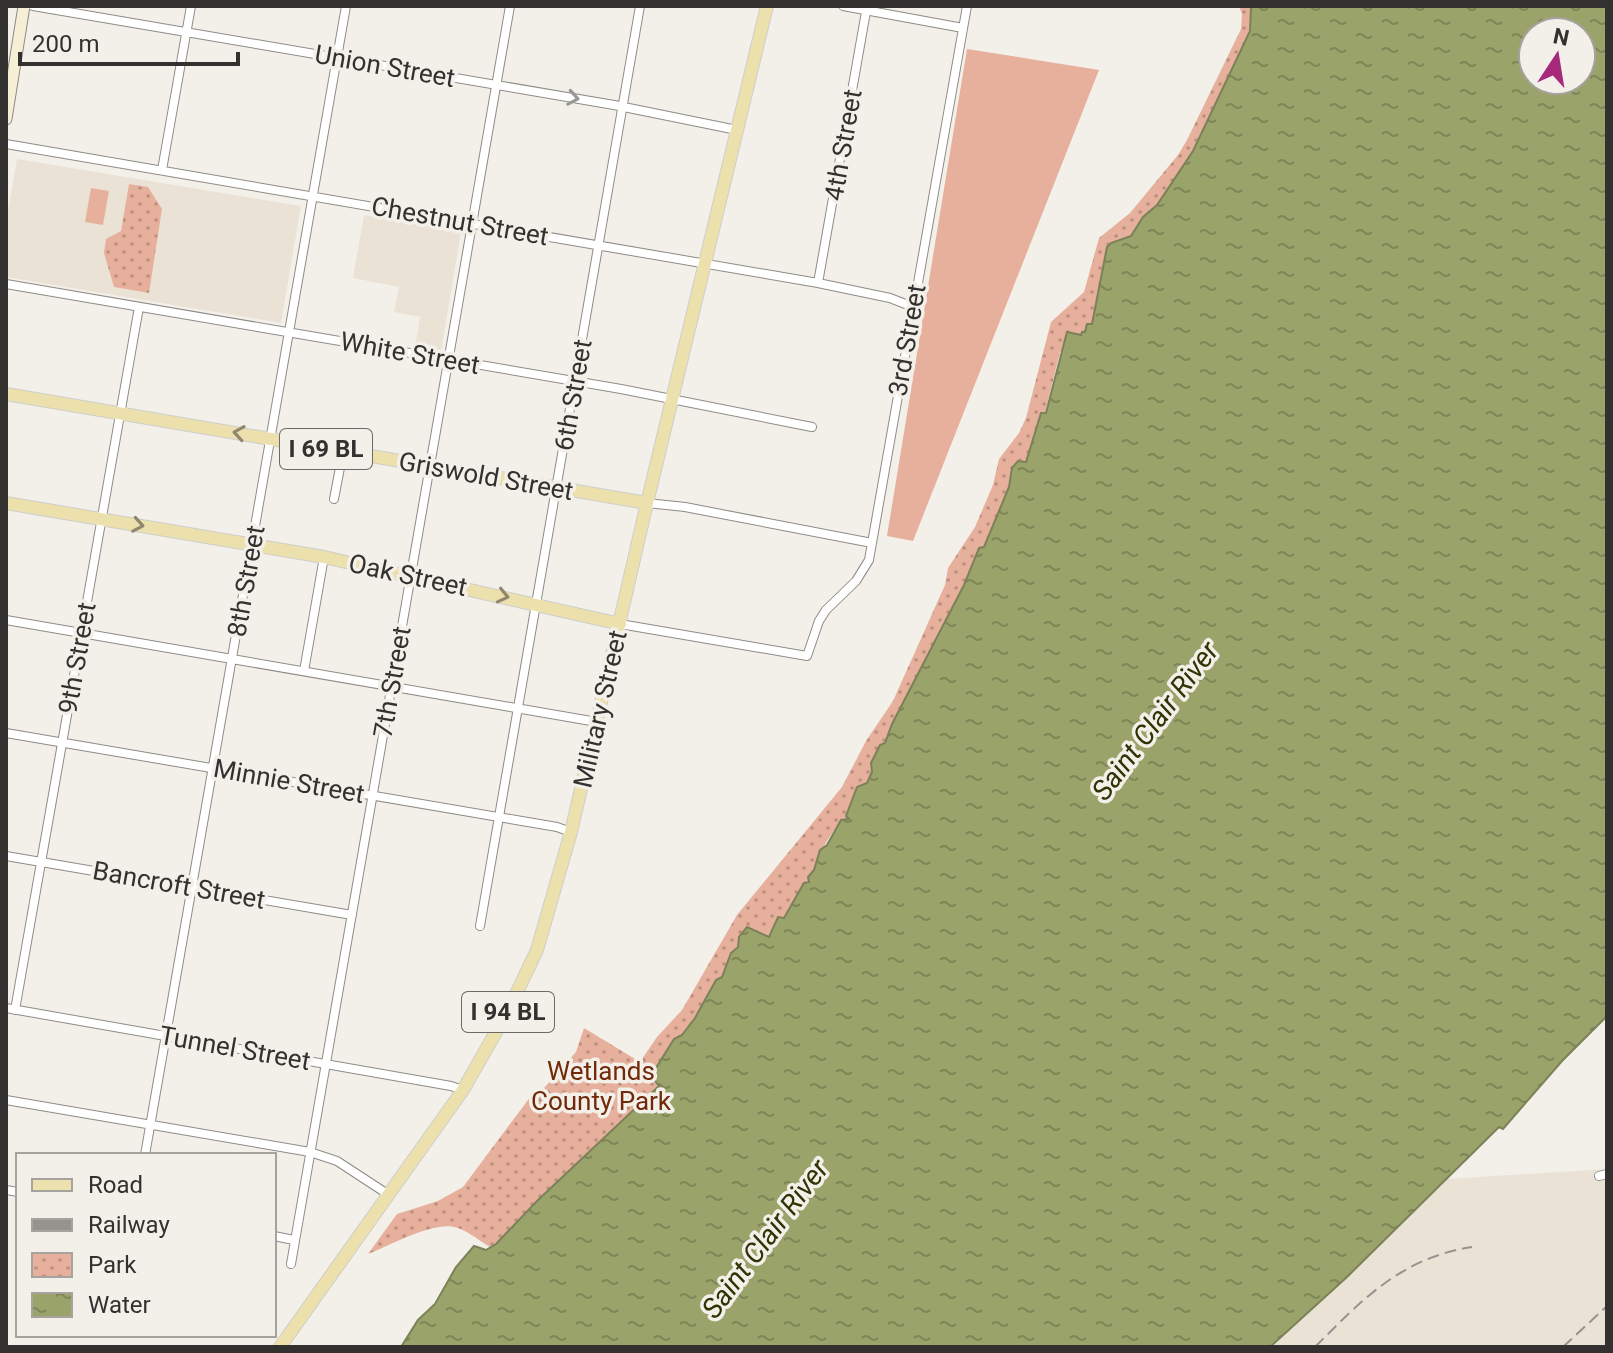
<svg xmlns="http://www.w3.org/2000/svg" width="1613" height="1353" font-family="Roboto,sans-serif">
<defs>
<pattern id="park-dots" width="8" height="8" patternUnits="userSpaceOnUse" patternTransform="scale(2)"><rect width="8" height="8" fill="#e7b09c"/><path d="M2 2h.1M6 6h.1" fill="none" stroke="#bc9080" stroke-width="1.8" stroke-linecap="round"/></pattern>
<pattern id="water-ripples" width="26" height="14" patternUnits="userSpaceOnUse" patternTransform="scale(2)"><rect width="26" height="14" fill="#9aa369"/><path d="M2 4q2-2 4 0t4 0M15 11q2-2 4 0t4 0" fill="none" stroke="#7e8557"/></pattern>
</defs>
<rect width="100%" height="100%" fill="#f3efe9"/>
<!-- built -->
<path fill="#ebe2d6" d="M 17,159 L 301,206 L 281,323 L 6,277 L 6,222 Z
M 364,215 L 461,232 L 441,351 L 415,347 L 420,317 L 394,312 L 399,287 L 353,278 Z
M 1607,1169 L 1607,1347 L 1270,1347 L 1347,1277 L 1447,1179 Z"/>
<!-- green -->
<path fill="#e7b09c" d="M 967,49 L 1099,70 L 913,541 L 887,536 Z
M 91,188 L 109,191 L 103,225 L 85,222 Z"/>
<!-- park -->
<path fill="url(#park-dots)" d="M 1239,6 L 1251,6 L 1250,30 L 1193,151 L 1157,205 L 1143,218 L 1131,236 L 1111,243 L 1092,325 L 1060,352 L 1045,413 L 1041,413 L 1026,462 L 1012,468 L 1009,487 L 984,547 L 979,549 L 964,585 L 892,724 L 885,743 L 880,745 L 871,763 L 872,772 L 849,819 L 841,820 C 830,837 818,851 814,871 L 810,873 L 810,879 C 798,887 793,907 783,918 L 777,918 L 768,937 L 747,928 C 738,944 730,959 722,977 L 716,980 L 695,1018 L 682,1035 L 674,1039 L 651,1075 L 659,1086 L 559,1180 L 496,1244 L 490,1247 C 480,1241 469,1232 458,1228 C 436,1219 389,1246 368,1254 L 397,1214 L 438,1201 L 463,1187 L 531,1096 L 536,1097 L 576,1052 L 584,1028 L 640,1062 L 657,1037 L 682,1010 L 737,915 L 842,787 L 866,741 L 893,701 L 945,585 L 948,568 L 975,527 L 993,485 L 999,459 L 1019,433 L 1026,418 L 1051,322 L 1084,292 L 1099,238 L 1130,213 L 1178,155 L 1187,140 L 1241,29 L 1242,14 Z
M 129,184 L 148,187 L 162,209 L 149,293 L 114,287 L 104,253 L 106,239 L 121,231 Z"/>
<!-- water -->
<path fill="url(#water-ripples)" stroke="#7b8158" stroke-width="2" fill-rule="evenodd" d="M 1251,6 L 1607,6 L 1607,1016 L 1562,1061 L 1503,1129 L 1499,1127 L 1347,1277 L 1270,1347 L 401,1347 L 418,1320 L 435,1304 L 456,1267 L 474,1246 L 486,1250 L 496,1244 L 537,1201 L 659,1086 L 651,1076 L 674,1039 L 682,1035 L 695,1018 L 716,980 L 722,977 L 731,953 L 738,947 L 739,937 L 747,927 L 769,937 L 778,917 L 784,918 L 804,883 L 809,882 L 808,877 L 814,870 L 820,850 L 827,845 L 841,820 L 849,819 L 846,816 L 857,787 L 867,783 L 872,772 L 871,763 L 880,745 L 885,743 L 892,724 L 964,585 L 979,548 L 984,547 L 1009,487 L 1012,468 L 1018,461 L 1026,462 L 1041,413 L 1046,413 L 1067,332 L 1081,335 L 1082,332 L 1085,332 L 1087,324 L 1092,324 L 1107,247 L 1111,243 L 1131,236 L 1143,217 L 1157,205 L 1193,151 L 1250,31 ZM 1533,32 L 1581,32 L 1581,80 L 1533,80 Z"/>
<g fill="none" stroke-linecap="round" stroke-linejoin="round">
<!-- street casing -->
<g stroke="#8f8b86" stroke-width="10">
<path id="street" d="M 33,6 L 614,105 L 737,130
M 843,6 L 963,28
M 6,144 L 818,283 L 890,298 L 913,307
M 162,170 L 191,6
M 818,283 L 867,6
M 6,284 L 621,389 L 812,427
M 334,499 L 343,452
M 647,503 L 685,507 L 872,543
M 6,620 L 597,722
M 620,624 L 807,656 L 819,621 L 826,610 L 856,581 L 869,560 L 967,6
M 304,671 L 324,557
M 6,733 L 557,827 L 571,832
M 6,856 L 352,915
M 480,926 L 640,6
M 6,1008 L 451,1086 L 463,1090
M 15,1010 L 139,307
M 6,1100 L 310,1152 L 337,1161 L 389,1195
M 145,1155 L 346,6
M 1599,1176 L 1607,1174
M 6,1190 L 18,1192
M 274,1236 L 294,1240
M 291,1264 L 510,6"/>
</g>
<!-- secondary casing -->
<g stroke="#8f8b86" stroke-width="13">
<path id="secondary" d="M 6,119 L 24,6"/>
</g>
<!-- primary casing -->
<g stroke="#cececd" stroke-width="14">
<path id="primary" d="M 6,394 L 647,503
M 6,503 L 324,557 L 620,624
M 280,1347 L 463,1090 L 509,1009 L 537,950 L 571,832 L 647,503 L 767,6"/>
</g>
<!-- street -->
<use href="#street" stroke="#fff" stroke-width="8"/>
<!-- secondary -->
<use href="#secondary" stroke="#f6efd5" stroke-width="11"/>
<!-- primary -->
<use href="#primary" stroke="#ece0ac" stroke-width="12"/>
<!-- rail -->
<path stroke="#96938f" stroke-width="2" stroke-dasharray="12 6" stroke-linecap="butt" d="M 1315,1347 C 1363,1299 1401,1258 1472,1247
M 1563,1347 L 1607,1306"/>
</g>
<!-- one-way arrows -->
<defs><path id="oneway-chevron" d="M-2-3.5L2.5 0L-2 3.5" fill="none" stroke-width="1.6" stroke-linecap="round" stroke-linejoin="round" transform="scale(2)"/></defs>
<use stroke="#989897" href="#oneway-chevron" transform="translate(573 98) rotate(10)"/>
<g stroke="#8f886e">
<use href="#oneway-chevron" transform="translate(239 433) rotate(-171)"/>
<use href="#oneway-chevron" transform="translate(138 525) rotate(10)"/>
<use href="#oneway-chevron" transform="translate(503 596) rotate(13)"/>
</g>
<g text-anchor="middle" dominant-baseline="central" stroke-width="7" stroke-linejoin="round" paint-order="stroke">
<!-- shield labels -->
<g fill="#f3efe9" stroke="#6c6a67" stroke-width="2">
<rect x="280" y="429" width="92" height="40" rx="6"/>
<rect x="462" y="992" width="92" height="40" rx="6"/>
</g>
<g font-size="24" font-weight="bold" fill="#32312f">
<text x="326" y="449">I 69 BL</text>
<text x="508" y="1012">I 94 BL</text>
</g>
<!-- street labels -->
<g font-size="26" fill="#32312f" stroke="#f3efe9">
<text transform="translate(385 66) rotate(10)">Union Street</text>
<text transform="translate(843 145) rotate(-80)">4th Street</text>
<text transform="translate(460 221) rotate(10)">Chestnut Street</text>
<text transform="translate(907 340) rotate(-80)">3rd Street</text>
<text transform="translate(410 353) rotate(10)">White Street</text>
<text transform="translate(573 395) rotate(-80)">6th Street</text>
<text transform="translate(486 476) rotate(10)">Griswold Street</text>
<text transform="translate(408 575) rotate(12)">Oak Street</text>
<text transform="translate(246 581) rotate(-80)">8th Street</text>
<text transform="translate(77 658) rotate(-80)">9th Street</text>
<text transform="translate(392 682) rotate(-80)">7th Street</text>
<text transform="translate(600 709) rotate(-77)">Military Street</text>
<text transform="translate(289 781) rotate(10)">Minnie Street</text>
<text transform="translate(179 885) rotate(10)">Bancroft Street</text>
<text transform="translate(235 1048) rotate(10)">Tunnel Street</text>
</g>
<!-- park labels -->
<g font-size="26" fill="#712909" stroke="#f3efe9">
<text x="601" y="1071">Wetlands<tspan x="601" dy="30">County Park</tspan></text>
</g>
<!-- water labels -->
<g font-size="28" font-style="italic" fill="#2f3404" stroke="#f3efe9">
<text transform="translate(1155 721) rotate(-53)">Saint Clair River</text>
<text transform="translate(765 1239) rotate(-53)">Saint Clair River</text>
</g>
</g>
<!-- border -->
<rect width="1613" height="1353" fill="none" stroke="#32312f" stroke-width="16"/>
<!-- legend -->
<rect x="16" y="1153" width="260" height="184" fill="#f3efe9" stroke="#a6a39f" stroke-width="2"/>
<rect x="32" y="1179" width="40" height="12" fill="#ece0ac" stroke="#a6a39f" stroke-width="2"/>
<text x="88" y="1193" font-size="24" fill="#32312f">Road</text>
<rect x="32" y="1219" width="40" height="12" fill="#96938f" stroke="#a6a39f" stroke-width="2"/>
<text x="88" y="1233" font-size="24" fill="#32312f">Railway</text>
<rect x="32" y="1253" width="40" height="24" fill="url(#park-dots)" stroke="#a6a39f" stroke-width="2"/>
<text x="88" y="1273" font-size="24" fill="#32312f">Park</text>
<rect x="32" y="1293" width="40" height="24" fill="url(#water-ripples)" stroke="#a6a39f" stroke-width="2"/>
<text x="88" y="1313" font-size="24" fill="#32312f">Water</text>
<!-- north arrow -->
<g transform="translate(1557 56) rotate(12)"><circle r="38" fill="#f3efe9" stroke="#a6a39f" stroke-width="2"/>
<path d="M0-6L14 30L0 20L-14 30Z" fill="#a6297b"/>
<text y="-12" font-size="22" font-weight="bold" text-anchor="middle" fill="#32312f">N</text>
</g>
<!-- scale -->
<path d="M20 52v12h218v-12" fill="none" stroke="#32312f" stroke-width="4"/>
<text x="32" y="52" font-size="24" fill="#32312f" stroke="#f3efe9" stroke-width="6" paint-order="stroke">200 m</text>
</svg>
